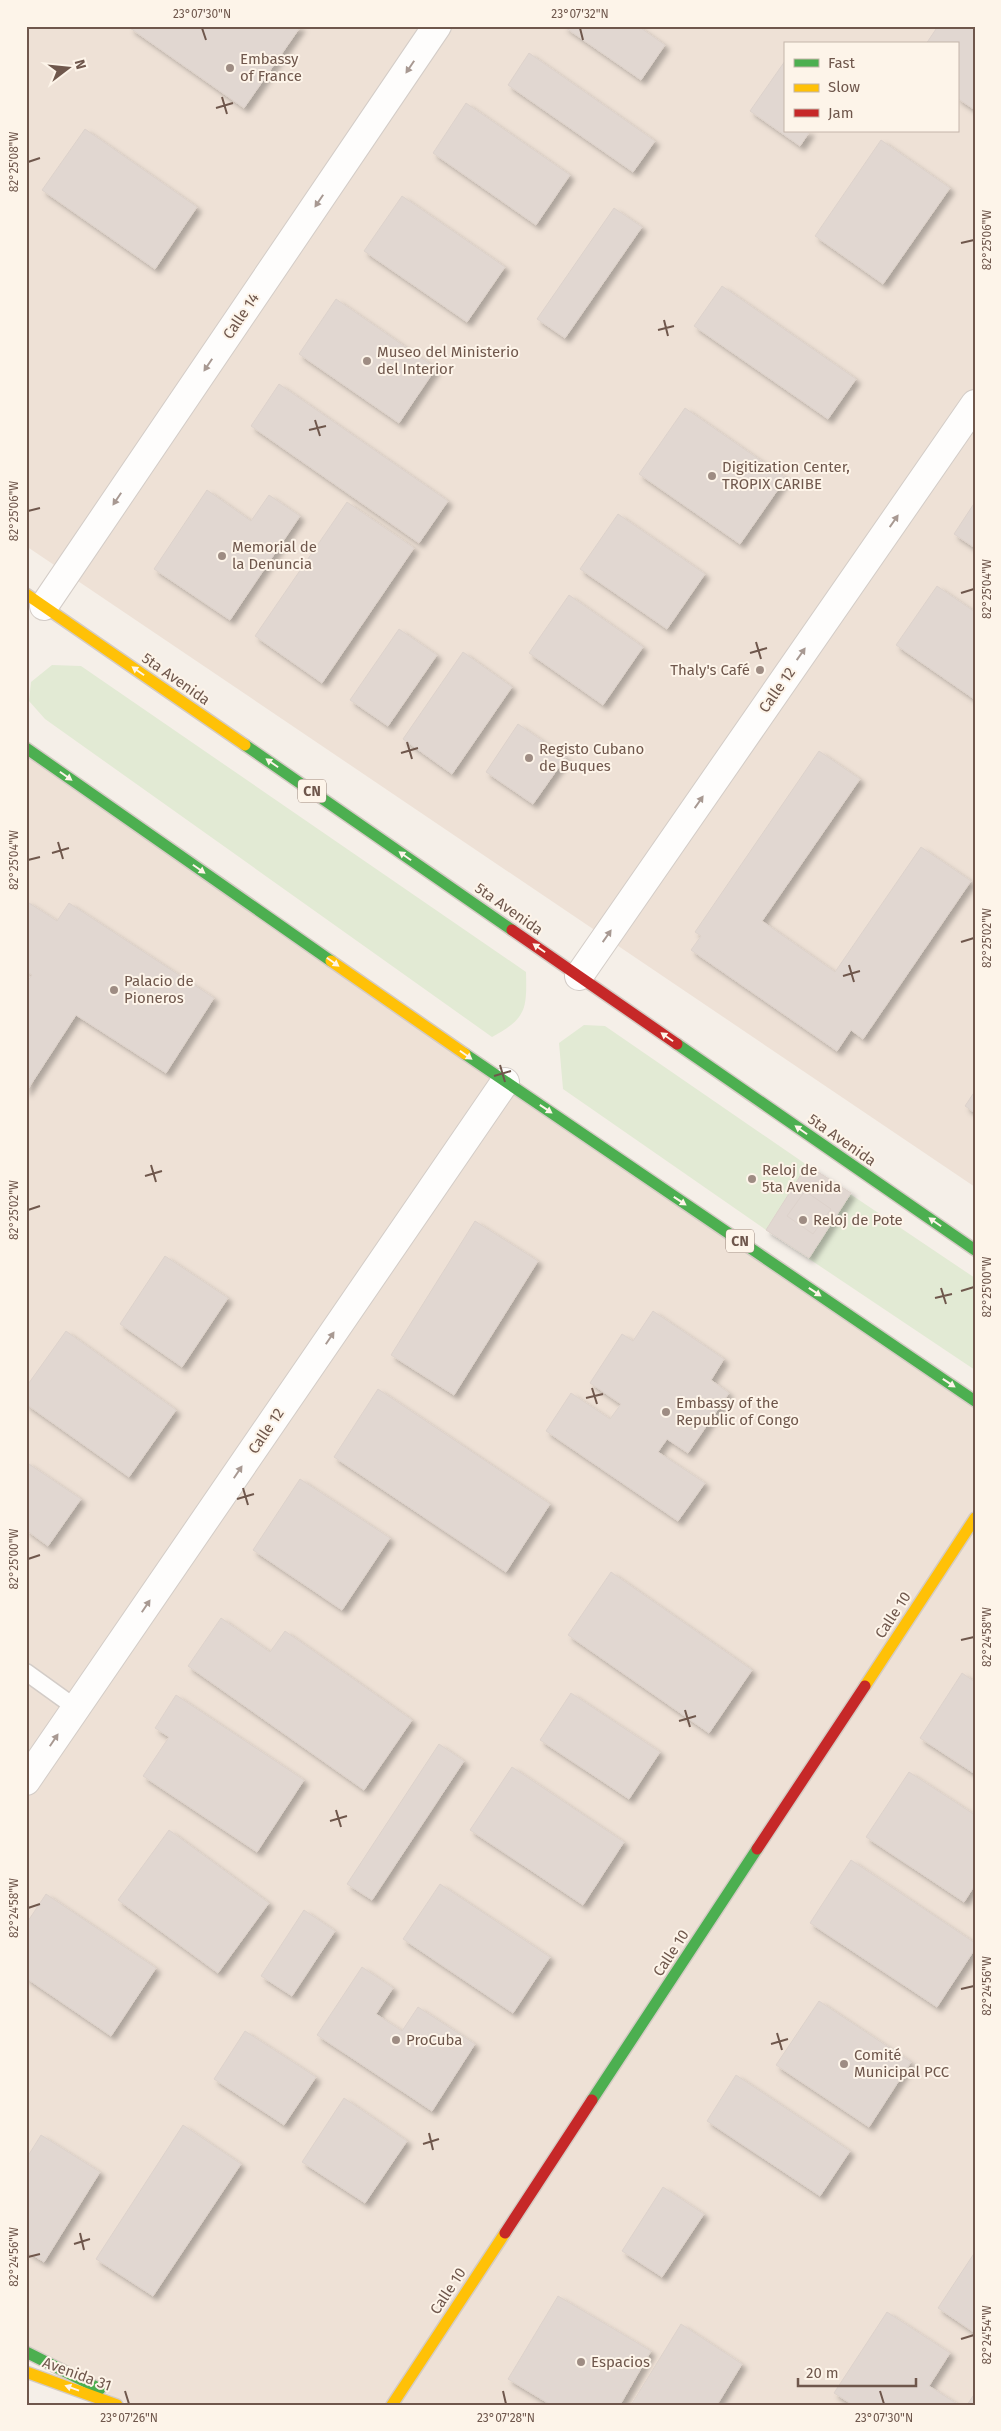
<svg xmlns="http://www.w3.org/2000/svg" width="1001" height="2431" font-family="'Fira Sans',sans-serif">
<defs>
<filter id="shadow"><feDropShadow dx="4.5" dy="4.5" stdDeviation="2.5" flood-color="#0004"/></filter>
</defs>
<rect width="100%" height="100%" fill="#f5efe8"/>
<!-- residential -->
<path fill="#eee1d6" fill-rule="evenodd" d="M 26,26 L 975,26 L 975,1187 L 26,546 ZM 785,44 L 957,44 L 957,131 L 785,131 Z
M 26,748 L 975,1408 L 975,2405 L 130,2405 L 26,2352 Z"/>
<!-- green -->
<path fill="#e2ead4" d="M 52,665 L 81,666 L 526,972 C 527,1011 526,1018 492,1037 L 45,719 L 29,701 L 31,682 Z
M 584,1025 L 605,1026 L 807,1165 L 975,1278 L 975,1370 L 766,1230 L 563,1089 L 559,1043 Z"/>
<!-- building -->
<path fill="#e1d7d1" stroke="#ddd2cb" filter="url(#shadow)" d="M 131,26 L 301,26 L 244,108 L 130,28 Z
M 563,26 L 638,26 L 665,45 L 641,80 Z
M 938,26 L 975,26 L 975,110 L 957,98 L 957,44 L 926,44 Z
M 529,53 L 655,141 L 633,172 L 508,85 Z
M 785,61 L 785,131 L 810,131 L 800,146 L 750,111 Z
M 466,103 L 570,175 L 536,225 L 433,153 Z
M 85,129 L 197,207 L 155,269 L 42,190 Z
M 881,140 L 950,188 L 883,284 L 815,236 Z
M 402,196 L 505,267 L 467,322 L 364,251 Z
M 614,208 L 642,227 L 565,338 L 537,319 Z
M 722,286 L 856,379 L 828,419 L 694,326 Z
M 336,299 L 436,368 L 399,423 L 299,354 Z
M 279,384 L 448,501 L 419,543 L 251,426 Z
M 685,408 L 786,478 L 740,544 L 639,474 Z
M 207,490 L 251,521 L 269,495 L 300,516 L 230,620 L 154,569 Z
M 347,502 L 414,548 L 322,683 L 255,636 Z
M 975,502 L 975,548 L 954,534 Z
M 618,514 L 705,574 L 667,629 L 580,569 Z
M 937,586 L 975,612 L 974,699 L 896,645 Z
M 569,595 L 643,647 L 603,705 L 529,653 Z
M 399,629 L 437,655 L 388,726 L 350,700 Z
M 463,652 L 512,687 L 452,774 L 403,739 Z
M 518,724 L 566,757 L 533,804 L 486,772 Z
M 819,751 L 860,779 L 762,921 L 835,972 L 921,847 L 971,881 L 863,1039 L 851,1030 L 837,1051 L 691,950 L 701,936 L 695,932 Z
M 26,901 L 57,921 L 69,903 L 214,998 L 166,1073 L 76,1015 L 26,1092 L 26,983 L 32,975 L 26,971 Z
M 975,1091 L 975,1113 L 965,1106 Z
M 807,1165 L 851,1193 L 809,1258 L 766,1230 Z
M 805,1191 L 831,1209 L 813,1234 L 787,1216 Z
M 475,1221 L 538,1261 L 454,1395 L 391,1355 Z
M 165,1256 L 228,1298 L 182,1367 L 120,1324 Z
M 653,1311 L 724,1359 L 711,1380 L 729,1393 L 688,1453 L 667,1439 L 658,1452 L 705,1483 L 678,1521 L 546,1431 L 571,1393 L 610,1419 L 621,1404 L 590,1383 L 622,1334 L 633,1341 Z
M 66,1331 L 176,1410 L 129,1477 L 26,1404 L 26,1387 Z
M 378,1389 L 550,1504 L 506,1572 L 334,1457 Z
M 26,1462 L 81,1499 L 48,1546 L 26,1530 Z
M 300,1479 L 390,1538 L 342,1610 L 253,1550 Z
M 611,1572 L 752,1670 L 709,1733 L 568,1635 Z
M 221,1618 L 270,1652 L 285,1631 L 412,1720 L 364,1790 L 188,1666 Z
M 962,1673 L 975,1682 L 975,1774 L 920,1738 Z
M 571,1693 L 660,1752 L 629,1799 L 540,1740 Z
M 176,1695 L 304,1780 L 257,1852 L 143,1776 L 169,1737 L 155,1728 Z
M 439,1744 L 464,1761 L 372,1900 L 347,1884 Z
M 512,1767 L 624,1842 L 583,1905 L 470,1830 Z
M 909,1772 L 975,1815 L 975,1885 L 964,1902 L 866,1837 Z
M 169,1830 L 269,1903 L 218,1973 L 118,1900 Z
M 851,1860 L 975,1943 L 975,1949 L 937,2007 L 810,1923 Z
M 440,1884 L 550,1957 L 513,2013 L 403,1939 Z
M 46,1894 L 156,1968 L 111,2036 L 26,1978 L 26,1924 Z
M 304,1910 L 335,1931 L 292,1996 L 261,1976 Z
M 362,1967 L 393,1988 L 376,2014 L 402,2031 L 418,2007 L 475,2044 L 432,2111 L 317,2035 Z
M 819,2001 L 911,2062 L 869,2127 L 776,2065 Z
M 245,2031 L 316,2077 L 284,2125 L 214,2079 Z
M 736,2075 L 850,2151 L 820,2196 L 707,2121 Z
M 344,2098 L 407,2141 L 365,2203 L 302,2162 Z
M 183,2125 L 241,2164 L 153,2296 L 96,2259 Z
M 41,2135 L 100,2172 L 44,2262 L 26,2251 L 26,2159 Z
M 663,2187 L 704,2214 L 662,2277 L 622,2251 Z
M 975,2252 L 975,2333 L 938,2308 Z
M 558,2296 L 651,2351 L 620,2405 L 551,2405 L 508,2379 Z
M 887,2312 L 950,2353 L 929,2386 L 959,2405 L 853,2405 L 834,2393 Z
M 681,2324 L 742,2364 L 717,2405 L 631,2405 Z
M 975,2393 L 975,2405 L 967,2405 Z"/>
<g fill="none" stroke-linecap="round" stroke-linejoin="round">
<!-- lane casing -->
<g stroke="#d3ccc7" stroke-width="19">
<path id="lane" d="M 26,1672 L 76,1708"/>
</g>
<!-- street casing -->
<g stroke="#d3ccc7" stroke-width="30">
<path id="street" d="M 44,606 L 437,26
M 579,976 L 975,404
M 26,1781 L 505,1082"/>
</g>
<!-- fast casing -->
<g stroke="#d4cbc4" stroke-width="14">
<path id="fast" d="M 245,745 L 512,930
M 26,748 L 331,961
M 677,1044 L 975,1250
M 465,1054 L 975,1401
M 592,2100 L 757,1849
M 26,2352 L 100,2389"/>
</g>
<!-- slow casing -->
<g stroke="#d4cbc4" stroke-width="14">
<path id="slow" d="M 26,594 L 245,745
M 331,961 L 465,1054
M 865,1686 L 975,1518
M 26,2372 L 117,2405
M 392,2405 L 505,2233"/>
</g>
<!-- jam casing -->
<g stroke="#d4cbc4" stroke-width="14">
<path id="jam" d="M 512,930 L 677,1044
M 757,1849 L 865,1686
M 505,2233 L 592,2100"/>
</g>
<!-- lane -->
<use href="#lane" stroke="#fefdfc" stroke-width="16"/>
<!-- street -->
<use href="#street" stroke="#fefdfc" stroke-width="28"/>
<!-- fast -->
<use href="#fast" stroke="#4caf50" stroke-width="11"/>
<!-- slow -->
<use href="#slow" stroke="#ffc107" stroke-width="11"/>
<!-- jam -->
<use href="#jam" stroke="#c62828" stroke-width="11"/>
</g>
<!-- one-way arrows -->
<defs><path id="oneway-solid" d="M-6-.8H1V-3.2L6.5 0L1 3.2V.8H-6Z" transform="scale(1.25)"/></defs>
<g fill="#a89992">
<use href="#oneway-solid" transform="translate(410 67) rotate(124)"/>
<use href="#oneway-solid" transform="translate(319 201) rotate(124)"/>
<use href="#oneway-solid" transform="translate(208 365) rotate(124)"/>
<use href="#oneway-solid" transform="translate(117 499) rotate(124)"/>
<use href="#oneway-solid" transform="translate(894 521) rotate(-55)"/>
<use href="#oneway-solid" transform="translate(801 654) rotate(-55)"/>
<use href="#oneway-solid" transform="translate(699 802) rotate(-55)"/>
<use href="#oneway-solid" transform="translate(607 936) rotate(-55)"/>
<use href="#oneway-solid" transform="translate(330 1338) rotate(-56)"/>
<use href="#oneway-solid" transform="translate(238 1472) rotate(-56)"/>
<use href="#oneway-solid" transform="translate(146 1606) rotate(-56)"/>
<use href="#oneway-solid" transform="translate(54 1740) rotate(-56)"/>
</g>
<g fill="#fdf4e9">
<use href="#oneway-solid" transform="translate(138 671) rotate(-145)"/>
<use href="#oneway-solid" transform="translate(272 763) rotate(-145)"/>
<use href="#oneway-solid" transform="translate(66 776) rotate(35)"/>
<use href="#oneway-solid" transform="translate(405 856) rotate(-145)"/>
<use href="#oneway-solid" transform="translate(199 869) rotate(35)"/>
<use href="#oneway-solid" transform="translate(539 948) rotate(-145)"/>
<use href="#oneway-solid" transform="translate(333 962) rotate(35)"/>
<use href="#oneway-solid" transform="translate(667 1037) rotate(-145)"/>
<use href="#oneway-solid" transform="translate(466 1055) rotate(35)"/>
<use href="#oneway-solid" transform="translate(546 1109) rotate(34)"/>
<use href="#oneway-solid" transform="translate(801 1130) rotate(-145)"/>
<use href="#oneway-solid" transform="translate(680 1201) rotate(34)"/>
<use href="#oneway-solid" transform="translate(935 1222) rotate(-145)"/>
<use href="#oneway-solid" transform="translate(815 1292) rotate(34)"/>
<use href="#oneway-solid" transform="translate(949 1383) rotate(34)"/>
<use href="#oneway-solid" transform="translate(72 2388) rotate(-160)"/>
</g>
<!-- ticks -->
<path fill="none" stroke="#6f574c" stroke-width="2" d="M 202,28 L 206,40M 580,28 L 583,40M 222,97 L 227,114M 216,108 L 233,103M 28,162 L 40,158M 961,243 L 974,240M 664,320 L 668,336M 658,330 L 674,326M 315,420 L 320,436M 309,430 L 326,426M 28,511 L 40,508M 961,593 L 974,589M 756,642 L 761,659M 750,653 L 767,648M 407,742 L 412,759M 401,753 L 418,748M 58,842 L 63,859M 52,853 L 69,848M 28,860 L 40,857M 961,942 L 974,938M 849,965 L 854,982M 843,976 L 860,971M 500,1065 L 505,1082M 494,1076 L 511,1071M 151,1165 L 156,1182M 145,1176 L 162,1171M 28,1210 L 40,1206M 941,1288 L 946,1304M 961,1291 L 974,1287M 935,1298 L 952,1294M 592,1388 L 597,1404M 586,1398 L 603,1394M 243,1488 L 248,1505M 237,1499 L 254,1494M 28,1559 L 40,1555M 961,1640 L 974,1637M 685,1710 L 690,1727M 679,1721 L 696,1716M 336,1810 L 341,1827M 330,1821 L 347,1816M 28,1908 L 40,1904M 961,1989 L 974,1986M 777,2033 L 782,2050M 771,2044 L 788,2039M 429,2133 L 433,2150M 423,2144 L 439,2139M 80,2233 L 84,2250M 74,2244 L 90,2239M 28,2257 L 40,2254M 961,2339 L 974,2335M 125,2391 L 129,2404M 503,2391 L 506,2404M 880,2391 L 884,2404"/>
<!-- markers -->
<g fill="#9e8c83" stroke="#fdf4e9" stroke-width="2">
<circle cx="230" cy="68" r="5"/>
<circle cx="367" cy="361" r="5"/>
<circle cx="712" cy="476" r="5"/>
<circle cx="222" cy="556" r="5"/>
<circle cx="760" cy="670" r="5"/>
<circle cx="529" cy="758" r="5"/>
<circle cx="114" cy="990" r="5"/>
<circle cx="752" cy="1179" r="5"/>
<circle cx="803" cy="1220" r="5"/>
<circle cx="666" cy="1412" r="5"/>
<circle cx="396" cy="2040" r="5"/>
<circle cx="844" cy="2064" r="5"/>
<circle cx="581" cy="2362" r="5"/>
</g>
<g text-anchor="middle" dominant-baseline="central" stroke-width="4" stroke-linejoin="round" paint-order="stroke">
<!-- shield labels -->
<g fill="#fdf4e9" stroke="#9a867b" stroke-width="1">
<rect x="298" y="779.5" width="28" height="23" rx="4"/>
<rect x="726" y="1229.5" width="28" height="23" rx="4"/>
</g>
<g font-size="14" font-weight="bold" fill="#6f574c">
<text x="312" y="791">CN</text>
<text x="740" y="1241">CN</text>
</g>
<!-- poi labels -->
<g font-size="15" fill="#6f574c" stroke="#fdf4e9" text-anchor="start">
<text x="240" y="59">Embassy<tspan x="240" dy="17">of France</tspan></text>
<text x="377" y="352">Museo del Ministerio<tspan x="377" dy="17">del Interior</tspan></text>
<text x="722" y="467">Digitization Center,<tspan x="722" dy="17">TROPIX CARIBE</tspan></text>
<text x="232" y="547">Memorial de<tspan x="232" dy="17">la Denuncia</tspan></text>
<text x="750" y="670" text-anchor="end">Thaly's Café</text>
<text x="539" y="749">Registo Cubano<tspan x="539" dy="17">de Buques</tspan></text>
<text x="124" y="981">Palacio de<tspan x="124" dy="17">Pioneros</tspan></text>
<text x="762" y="1170">Reloj de<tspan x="762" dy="17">5ta Avenida</tspan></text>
<text x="813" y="1220">Reloj de Pote</text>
<text x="676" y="1403">Embassy of the<tspan x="676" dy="17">Republic of Congo</tspan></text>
<text x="406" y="2040">ProCuba</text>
<text x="854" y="2055">Comité<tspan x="854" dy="17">Municipal PCC</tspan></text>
<text x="591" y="2362">Espacios</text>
</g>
<!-- street labels -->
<g font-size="15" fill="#6f574c" stroke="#fdf4e9">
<text transform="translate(241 316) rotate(-56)">Calle 14</text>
<text transform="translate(176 679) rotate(35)">5ta Avenida</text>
<text transform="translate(777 690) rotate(-55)">Calle 12</text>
<text transform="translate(509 909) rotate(35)">5ta Avenida</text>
<text transform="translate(842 1140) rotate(35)">5ta Avenida</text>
<text transform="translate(266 1431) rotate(-56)">Calle 12</text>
<text transform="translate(893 1615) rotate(-57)">Calle 10</text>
<text transform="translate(671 1953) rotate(-57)">Calle 10</text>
<text transform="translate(448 2291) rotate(-57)">Calle 10</text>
<text transform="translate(77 2374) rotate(20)">Avenida 31</text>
</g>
</g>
<!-- border -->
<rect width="1001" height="2431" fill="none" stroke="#fdf4e9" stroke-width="55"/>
<!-- legend -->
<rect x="784" y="42" width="175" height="90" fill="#fdf4e9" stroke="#c4b5aa"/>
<rect x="794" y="59" width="25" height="8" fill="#4caf50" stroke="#c4b5aa"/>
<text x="828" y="68" font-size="15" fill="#6f574c">Fast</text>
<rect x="794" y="84" width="25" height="8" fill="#ffc107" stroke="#c4b5aa"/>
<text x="828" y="92" font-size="15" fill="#6f574c">Slow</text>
<rect x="794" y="109" width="25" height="8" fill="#c62828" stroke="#c4b5aa"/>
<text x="828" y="118" font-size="15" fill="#6f574c">Jam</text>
<!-- north arrow -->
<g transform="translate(68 68) rotate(74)" stroke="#fdf4e9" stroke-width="4" paint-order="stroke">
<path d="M0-4L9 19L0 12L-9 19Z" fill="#6f574c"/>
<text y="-8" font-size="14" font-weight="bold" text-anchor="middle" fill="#6f574c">N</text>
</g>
<!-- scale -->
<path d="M798 2378v8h118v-8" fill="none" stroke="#6f574c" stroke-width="2.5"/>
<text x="806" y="2378" font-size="15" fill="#6f574c" stroke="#fdf4e9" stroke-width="4" paint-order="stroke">20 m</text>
<rect x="28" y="28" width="946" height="2376" fill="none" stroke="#6f574c" stroke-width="2"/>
<g font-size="12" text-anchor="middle" fill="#6f574c">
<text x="202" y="18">23°07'30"N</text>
<text x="580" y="18">23°07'32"N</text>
<text transform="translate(14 162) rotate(-90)" y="4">82°25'08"W</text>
<text transform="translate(987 240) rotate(-90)" y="4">82°25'06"W</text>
<text transform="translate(14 511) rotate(-90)" y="4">82°25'06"W</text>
<text transform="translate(987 589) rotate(-90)" y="4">82°25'04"W</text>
<text transform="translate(14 860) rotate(-90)" y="4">82°25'04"W</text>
<text transform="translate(987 938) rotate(-90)" y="4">82°25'02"W</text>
<text transform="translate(14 1210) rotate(-90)" y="4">82°25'02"W</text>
<text transform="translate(987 1287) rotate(-90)" y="4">82°25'00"W</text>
<text transform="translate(14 1559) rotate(-90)" y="4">82°25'00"W</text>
<text transform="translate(987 1637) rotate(-90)" y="4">82°24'58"W</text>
<text transform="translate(14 1908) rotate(-90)" y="4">82°24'58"W</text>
<text transform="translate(987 1986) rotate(-90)" y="4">82°24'56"W</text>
<text transform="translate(14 2257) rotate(-90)" y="4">82°24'56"W</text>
<text transform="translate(987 2335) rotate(-90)" y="4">82°24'54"W</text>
<text x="129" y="2422">23°07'26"N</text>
<text x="506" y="2422">23°07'28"N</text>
<text x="884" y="2422">23°07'30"N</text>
</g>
</svg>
